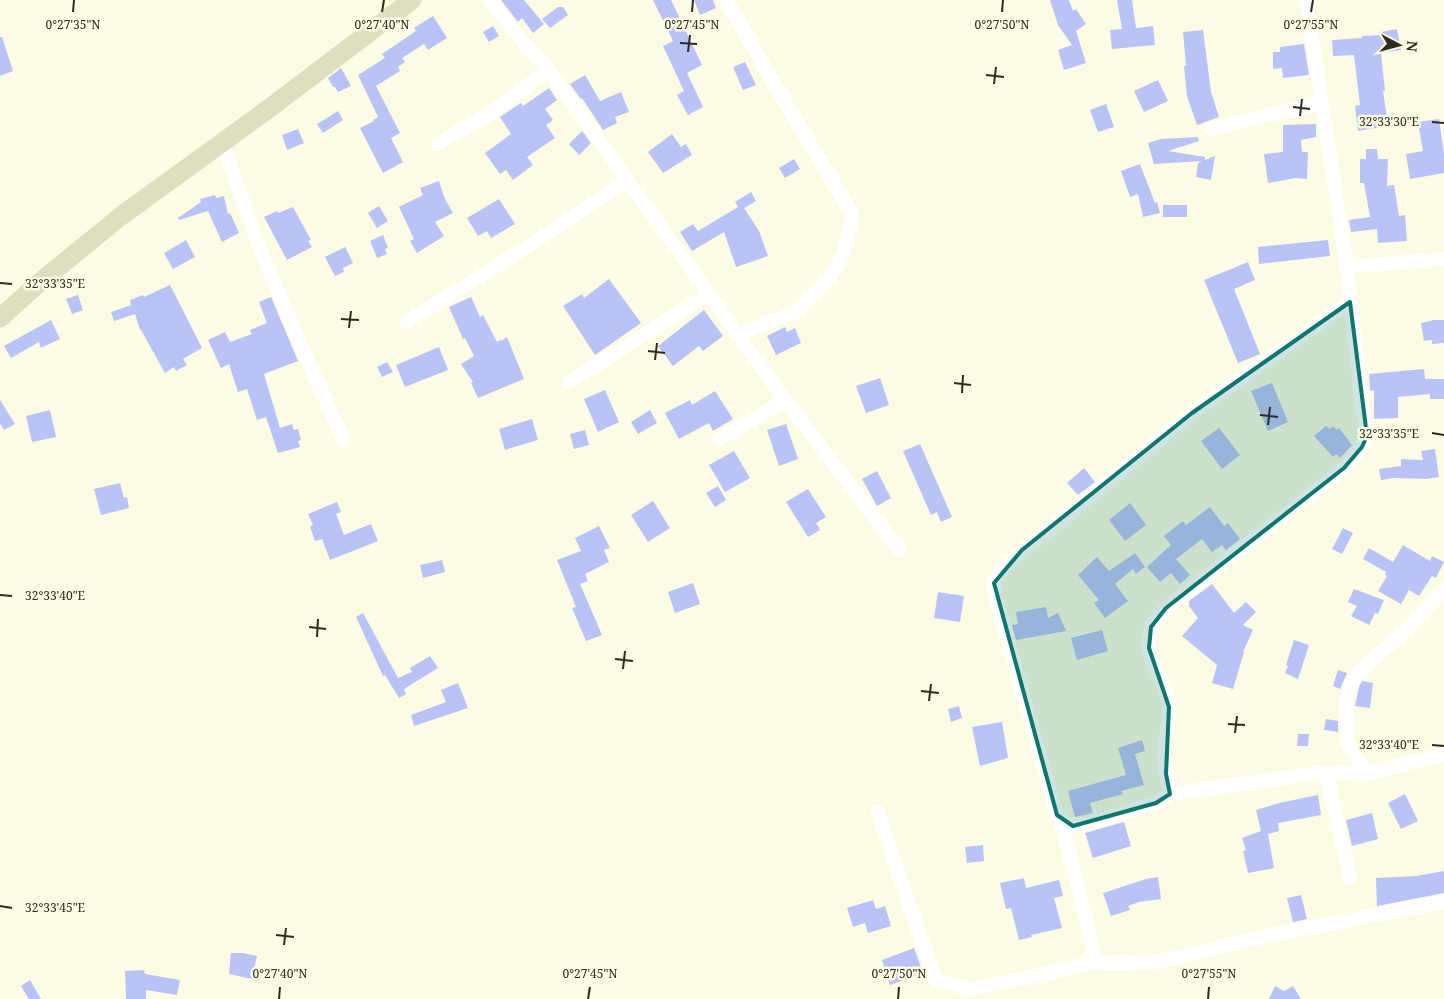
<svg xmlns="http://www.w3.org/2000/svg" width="1444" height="999" font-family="'Noto Serif',serif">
<rect width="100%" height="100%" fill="#fcfce4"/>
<!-- building -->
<path fill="#b9c3f7" d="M 501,0 L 524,0 L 544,24 L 533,33 L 522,18 L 518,22 Z
M 653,0 L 671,0 L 702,65 L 687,73 L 703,107 L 688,115 L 677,95 L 684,91 L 663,46 L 673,41 Z
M 694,0 L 713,0 L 716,8 L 700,15 Z
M 1050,0 L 1069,0 L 1073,11 L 1076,9 L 1086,24 L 1076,31 L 1086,63 L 1064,70 L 1058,50 L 1072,45 L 1058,25 Z
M 1117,0 L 1132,0 L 1136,28 L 1153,26 L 1155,45 L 1112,49 L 1110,30 L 1122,29 Z
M 558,7 L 563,7 L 568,15 L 550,28 L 542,19 Z
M 433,16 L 447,38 L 428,50 L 424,44 L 402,58 L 405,62 L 398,67 L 400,71 L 376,86 L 400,133 L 391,138 L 403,162 L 383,173 L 360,128 L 374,121 L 373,120 L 378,117 L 358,75 L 385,58 L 382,54 L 416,31 L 414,28 Z
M 493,26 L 499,36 L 489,42 L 483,32 Z
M 1397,29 L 1401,50 L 1381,53 L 1385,91 L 1383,91 L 1388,126 L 1358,131 L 1355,106 L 1360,105 L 1354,55 L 1333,56 L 1332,40 L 1362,38 L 1362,36 L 1382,35 L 1381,32 Z
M 1203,30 L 1211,92 L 1219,117 L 1197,125 L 1187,96 L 1184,66 L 1186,66 L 1183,32 Z
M 0,37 L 2,37 L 13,71 L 0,76 Z
M 1304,44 L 1309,75 L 1283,78 L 1282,68 L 1273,69 L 1273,52 L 1280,52 L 1280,47 Z
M 745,62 L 756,85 L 743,90 L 733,67 Z
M 341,68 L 351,86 L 338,92 L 335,87 L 333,87 L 328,78 Z
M 585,75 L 600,101 L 621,92 L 629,112 L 615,117 L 617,123 L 603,130 L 582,98 L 581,99 L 570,84 Z
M 1158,80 L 1168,101 L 1144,112 L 1134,91 Z
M 549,88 L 557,100 L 545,109 L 553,120 L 546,125 L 555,138 L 527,157 L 533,165 L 513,180 L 506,170 L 500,174 L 485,153 L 511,134 L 500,117 L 521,103 L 523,106 Z
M 1106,104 L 1114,127 L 1098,132 L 1090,110 Z
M 338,111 L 343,120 L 323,133 L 317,124 Z
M 1439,119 L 1444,154 L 1444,173 L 1410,179 L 1406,154 L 1423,151 L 1418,122 Z
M 1316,124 L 1316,137 L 1301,140 L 1302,152 L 1308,152 L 1307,179 L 1296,178 L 1268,183 L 1264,154 L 1283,152 L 1283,125 Z
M 298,129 L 304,143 L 287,150 L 282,135 Z
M 582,131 L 591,143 L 579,155 L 569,144 Z
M 672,134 L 681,147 L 686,144 L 692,155 L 663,173 L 648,152 Z
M 1198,137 L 1199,141 L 1168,151 L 1205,157 L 1205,160 L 1215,156 L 1211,180 L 1196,177 L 1198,163 L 1202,161 L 1154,164 L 1148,143 L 1161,139 Z
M 1366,149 L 1377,149 L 1378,159 L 1388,159 L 1387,186 L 1394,185 L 1399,216 L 1405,215 L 1407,241 L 1378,243 L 1377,229 L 1351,232 L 1349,220 L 1370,217 L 1364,183 L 1360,183 L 1360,159 L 1366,159 Z
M 794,159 L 800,169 L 785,178 L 779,168 Z
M 1140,164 L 1155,203 L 1157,202 L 1160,213 L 1143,217 L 1138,194 L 1130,197 L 1121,171 Z
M 439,181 L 444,197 L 453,213 L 435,222 L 444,236 L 417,253 L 410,241 L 414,239 L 399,207 L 423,195 L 420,188 Z
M 751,192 L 756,201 L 744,208 L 759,231 L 768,256 L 736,267 L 724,232 L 692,251 L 680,232 L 693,224 L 698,231 L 738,207 L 735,202 Z
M 215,195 L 216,198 L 224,196 L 228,214 L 230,213 L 239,233 L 222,242 L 208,211 L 179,220 L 178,218 L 201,202 L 200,199 Z
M 499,199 L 515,224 L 491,238 L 487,231 L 478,236 L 467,218 Z
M 1163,205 L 1187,205 L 1187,217 L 1163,217 Z
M 379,206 L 388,221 L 377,228 L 368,213 Z
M 293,207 L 311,240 L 308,241 L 312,247 L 287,260 L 264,217 L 277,211 L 278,213 Z
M 383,235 L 388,248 L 385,249 L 387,254 L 377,258 L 370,241 Z
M 186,240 L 195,257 L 173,269 L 164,253 Z
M 1328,240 L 1330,256 L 1259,264 L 1258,247 Z
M 345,247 L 353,263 L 343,268 L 344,272 L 335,276 L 325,257 Z
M 1248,262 L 1255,280 L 1234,289 L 1260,354 L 1238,363 L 1204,280 Z
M 609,279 L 641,323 L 595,355 L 563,306 L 582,294 L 584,298 Z
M 170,285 L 202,348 L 183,359 L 187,365 L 176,371 L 174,367 L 165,373 L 141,330 L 140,330 L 135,314 L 114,321 L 111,312 L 131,305 L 130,300 L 143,295 L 144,297 Z
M 78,295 L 83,310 L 72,314 L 66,299 Z
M 271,297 L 298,361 L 264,374 L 280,428 L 292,424 L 294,430 L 298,429 L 301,440 L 298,441 L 300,447 L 278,453 L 266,417 L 257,420 L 247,389 L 238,392 L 229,364 L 221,368 L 208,340 L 225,332 L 230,342 L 252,334 L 250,330 L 267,323 L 259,302 Z
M 471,297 L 480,317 L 483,315 L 497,342 L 500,340 L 501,341 L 507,337 L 524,379 L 478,398 L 471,383 L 473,382 L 461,364 L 474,356 L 465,338 L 463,339 L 449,307 Z
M 704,310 L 723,336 L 703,351 L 699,346 L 673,366 L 658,346 Z
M 51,320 L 60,339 L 41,348 L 39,342 L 11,358 L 4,346 Z
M 1434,320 L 1444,320 L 1444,343 L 1432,344 L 1432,340 L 1424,341 L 1421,323 Z
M 785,327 L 787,332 L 795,328 L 801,343 L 776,355 L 767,336 Z
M 439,347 L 448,370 L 405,387 L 396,365 Z
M 387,362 L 393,372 L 382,377 L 377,367 Z
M 1424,369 L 1425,379 L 1444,379 L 1444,399 L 1430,399 L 1430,394 L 1398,397 L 1398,418 L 1374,419 L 1374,390 L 1370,391 L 1369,374 Z
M 880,378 L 889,405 L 866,413 L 856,386 Z
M 1272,383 L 1288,422 L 1268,431 L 1251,391 Z
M 605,390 L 619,422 L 598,432 L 584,399 Z
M 715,391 L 733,419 L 713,431 L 709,423 L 679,439 L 665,413 L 690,400 L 692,405 Z
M 0,400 L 15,424 L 4,430 L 0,423 Z
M 50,410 L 56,437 L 32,442 L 26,416 Z
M 650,410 L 657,423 L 638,434 L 631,422 Z
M 532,419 L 538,440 L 505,450 L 499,429 Z
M 786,424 L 798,459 L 779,466 L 767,430 Z
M 1326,426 L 1330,429 L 1333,426 L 1337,430 L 1339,428 L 1352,445 L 1340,458 L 1336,454 L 1333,457 L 1314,436 Z
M 1219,428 L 1240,455 L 1222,469 L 1201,441 Z
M 585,430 L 589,445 L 574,449 L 570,434 Z
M 920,444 L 952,517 L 941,522 L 937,512 L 931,515 L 903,451 Z
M 1435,449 L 1439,477 L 1426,479 L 1395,478 L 1381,480 L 1379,469 L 1401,466 L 1401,459 L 1423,460 L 1421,451 Z
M 734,451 L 750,478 L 725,492 L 709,465 Z
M 1084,468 L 1095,482 L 1078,495 L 1067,483 Z
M 877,471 L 891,498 L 877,506 L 862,479 Z
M 120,483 L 124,498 L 127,497 L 129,508 L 101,515 L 94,489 Z
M 718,486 L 726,500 L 715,507 L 706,493 Z
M 808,489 L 826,517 L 816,523 L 820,530 L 808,537 L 786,502 Z
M 653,501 L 670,528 L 648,542 L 631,515 Z
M 337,502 L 341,512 L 336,514 L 344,535 L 371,524 L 378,541 L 330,560 L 322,539 L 315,541 L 310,527 L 313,525 L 308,514 Z
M 1130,503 L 1146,525 L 1125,541 L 1109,520 Z
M 1210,507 L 1224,526 L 1228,523 L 1240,539 L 1226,550 L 1222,545 L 1212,552 L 1202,539 L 1176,559 L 1190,575 L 1180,584 L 1171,573 L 1160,582 L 1147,567 L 1171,545 L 1164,536 L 1183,521 L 1186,525 Z
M 599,526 L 610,548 L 604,550 L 609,562 L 585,574 L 588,581 L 580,584 L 602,635 L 586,641 L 572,608 L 576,607 L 557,560 L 581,551 L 575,538 Z
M 1343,528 L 1353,533 L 1342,554 L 1332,549 Z
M 1403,545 L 1430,561 L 1432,556 L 1444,562 L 1436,578 L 1432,576 L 1419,596 L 1409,590 L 1401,604 L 1378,591 L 1387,576 L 1385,575 L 1386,572 L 1363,559 L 1369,548 L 1393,562 Z
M 1135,553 L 1145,567 L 1136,574 L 1133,569 L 1115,584 L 1128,601 L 1105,618 L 1094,603 L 1099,600 L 1078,575 L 1097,557 L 1109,571 Z
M 442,560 L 445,572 L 423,578 L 420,565 Z
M 693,583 L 700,604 L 675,613 L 668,592 Z
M 1212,584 L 1234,613 L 1246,602 L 1256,612 L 1243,625 L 1253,630 L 1243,652 L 1244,652 L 1233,689 L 1212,683 L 1217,665 L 1182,636 L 1198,618 L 1189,606 L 1189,601 Z
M 1354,589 L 1384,600 L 1378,614 L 1375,613 L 1369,625 L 1351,616 L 1357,606 L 1348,602 Z
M 938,592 L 964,596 L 960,622 L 934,618 Z
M 1046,607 L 1048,618 L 1058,613 L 1066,631 L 1016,640 L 1012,625 L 1018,624 L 1016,612 Z
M 363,613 L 398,678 L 412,672 L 410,668 L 430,656 L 438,668 L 404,689 L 406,694 L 399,698 L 385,675 L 383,676 L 356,617 Z
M 1102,630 L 1108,651 L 1077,660 L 1071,638 Z
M 1294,640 L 1309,645 L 1298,679 L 1285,673 L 1288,666 L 1286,665 Z
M 1338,670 L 1347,673 L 1340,689 L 1333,686 Z
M 1362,681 L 1373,683 L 1370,708 L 1355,706 L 1359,687 Z
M 458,683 L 468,708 L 414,726 L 411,715 L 446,702 L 441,690 Z
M 959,706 L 962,718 L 951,722 L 948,709 Z
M 1326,719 L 1338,721 L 1338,732 L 1324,730 Z
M 1002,722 L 1008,758 L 980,766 L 972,727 Z
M 1298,734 L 1309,734 L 1308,746 L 1297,746 Z
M 1142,740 L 1145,751 L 1135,754 L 1144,785 L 1121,791 L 1123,794 L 1090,803 L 1093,813 L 1075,817 L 1068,791 L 1126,775 L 1118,748 Z
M 1405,794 L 1418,821 L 1401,829 L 1388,803 Z
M 1318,795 L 1321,815 L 1278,823 L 1279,831 L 1268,834 L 1274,868 L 1248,873 L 1243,851 L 1246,850 L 1242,838 L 1261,831 L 1256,810 L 1279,803 Z
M 1372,813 L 1378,839 L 1352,846 L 1346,820 Z
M 1124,822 L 1131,846 L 1093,858 L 1085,833 Z
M 983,845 L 984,861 L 967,863 L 965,847 Z
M 1444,871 L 1444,893 L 1377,906 L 1376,878 L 1416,876 Z
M 1158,877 L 1161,899 L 1139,902 L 1128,906 L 1130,910 L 1111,916 L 1103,893 L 1146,879 Z
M 1024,878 L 1026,888 L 1059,880 L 1063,896 L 1054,898 L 1062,928 L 1031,935 L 1032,937 L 1019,940 L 1011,908 L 1006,909 L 1000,883 Z
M 1301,895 L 1307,919 L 1293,922 L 1287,898 Z
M 873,900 L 876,909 L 885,906 L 891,926 L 868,933 L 865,923 L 853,927 L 847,908 Z
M 914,948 L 923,973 L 890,985 L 882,960 Z
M 231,953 L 243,953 L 257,956 L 252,979 L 229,974 Z
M 144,970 L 145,974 L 180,980 L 177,995 L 146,990 L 146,999 L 126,999 L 125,971 Z
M 30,980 L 41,999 L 29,999 L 21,986 Z
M 1275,986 L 1284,991 L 1293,986 L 1301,999 L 1269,999 Z"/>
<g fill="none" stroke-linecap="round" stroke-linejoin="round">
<!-- street -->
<path stroke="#fff" stroke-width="14" d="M 490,0 L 520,38 L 549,70 L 785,400 L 899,549
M 726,0 L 779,92 L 853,215 L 844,252 L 830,278 L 796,312 L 739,334
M 1211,129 L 1309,106 L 1321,100
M 222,143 L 261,251 L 309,364 L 344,440
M 438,143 L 490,114 L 549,70
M 1347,267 L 1444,259
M 1350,302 L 1192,413 L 1051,529 L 1022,550 L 1000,573 L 994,583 L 995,597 L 1057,815 L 1065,823 L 1073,826 L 1090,823 L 1156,803 L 1170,794 L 1326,772 L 1367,774 L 1407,763 L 1444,755
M 407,322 L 541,238 L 628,180
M 569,382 L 685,309 L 709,293
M 720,439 L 785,400
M 1326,772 L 1350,877
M 1367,774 L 1347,742 L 1347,720 L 1346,701 L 1351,684 L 1357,673 L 1402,634 L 1444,590
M 1170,794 C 1167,780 1164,766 1164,752 C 1165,737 1170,721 1169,706 C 1167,683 1148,664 1148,641 C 1149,626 1156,618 1166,608 L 1344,468 L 1362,447 L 1367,436 L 1362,404 L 1347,267 L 1306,0
M 878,812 L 935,980 L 969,989 L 1018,980 L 1086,964 L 1094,953 L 1060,818
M 1086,964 L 1156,962 L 1275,934 L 1444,902"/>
<!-- secondary -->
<path stroke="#dfdec1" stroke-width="19" d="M 0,318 L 40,282 L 121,216 L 271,107 L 412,0"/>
</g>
<!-- marked area -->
<path fill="#0f766e" fill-opacity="0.2" stroke="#0f766e" stroke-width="4" stroke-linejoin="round" d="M 1350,302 L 1367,436 L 1362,447 L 1344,468 L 1166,608 L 1151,627 L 1149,648 L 1169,707 L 1166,774 L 1170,794 L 1156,803 L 1073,826 L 1057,815 L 994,583 L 1022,550 L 1192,413 Z"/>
<!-- ticks -->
<path fill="none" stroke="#2b2b22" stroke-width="2" d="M 73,12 L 74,0M 382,12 L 384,0M 692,12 L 693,0M 1002,12 L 1003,0M 1311,12 L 1313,0M 680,43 L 697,44M 688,52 L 690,35M 986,75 L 1004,77M 994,84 L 996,67M 1293,107 L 1310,109M 1300,116 L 1302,99M 1432,122 L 1444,123M 0,283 L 12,284M 341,319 L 359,320M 349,328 L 351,311M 648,351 L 665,353M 655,360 L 657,343M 954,383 L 971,385M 962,393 L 963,375M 1260,415 L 1278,417M 1268,425 L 1270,407M 1432,433 L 1444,435M 0,595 L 12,596M 309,627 L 326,629M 317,637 L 318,619M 615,659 L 633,661M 623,669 L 625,651M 921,691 L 939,693M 929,701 L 931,684M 1228,724 L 1245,725M 1235,733 L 1237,716M 1432,745 L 1444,746M 0,906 L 12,908M 276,935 L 294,937M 284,945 L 286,928M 279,999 L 280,987M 588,999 L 590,987M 898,999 L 899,987M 1208,999 L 1209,987"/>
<g font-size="12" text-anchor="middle" fill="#2b2b22" stroke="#fcfce4" stroke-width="5" stroke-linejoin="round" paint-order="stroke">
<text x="73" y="29">0°27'35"N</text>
<text x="382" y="29">0°27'40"N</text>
<text x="692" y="29">0°27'45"N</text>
<text x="1002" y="29">0°27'50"N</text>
<text x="1311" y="29">0°27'55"N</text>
<text x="1389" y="126">32°33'30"E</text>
<text x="55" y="288">32°33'35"E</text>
<text x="1389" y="438">32°33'35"E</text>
<text x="55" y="600">32°33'40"E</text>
<text x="1389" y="749">32°33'40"E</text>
<text x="55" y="912">32°33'45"E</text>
<text x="280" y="978">0°27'40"N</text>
<text x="590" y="978">0°27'45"N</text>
<text x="899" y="978">0°27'50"N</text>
<text x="1209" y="978">0°27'55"N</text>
</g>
<!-- north arrow -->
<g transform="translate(1399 45) rotate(96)" stroke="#fcfce4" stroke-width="4" paint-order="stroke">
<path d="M0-4L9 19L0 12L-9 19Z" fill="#2b2b22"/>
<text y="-8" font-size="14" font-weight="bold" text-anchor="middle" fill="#2b2b22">N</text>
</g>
</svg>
